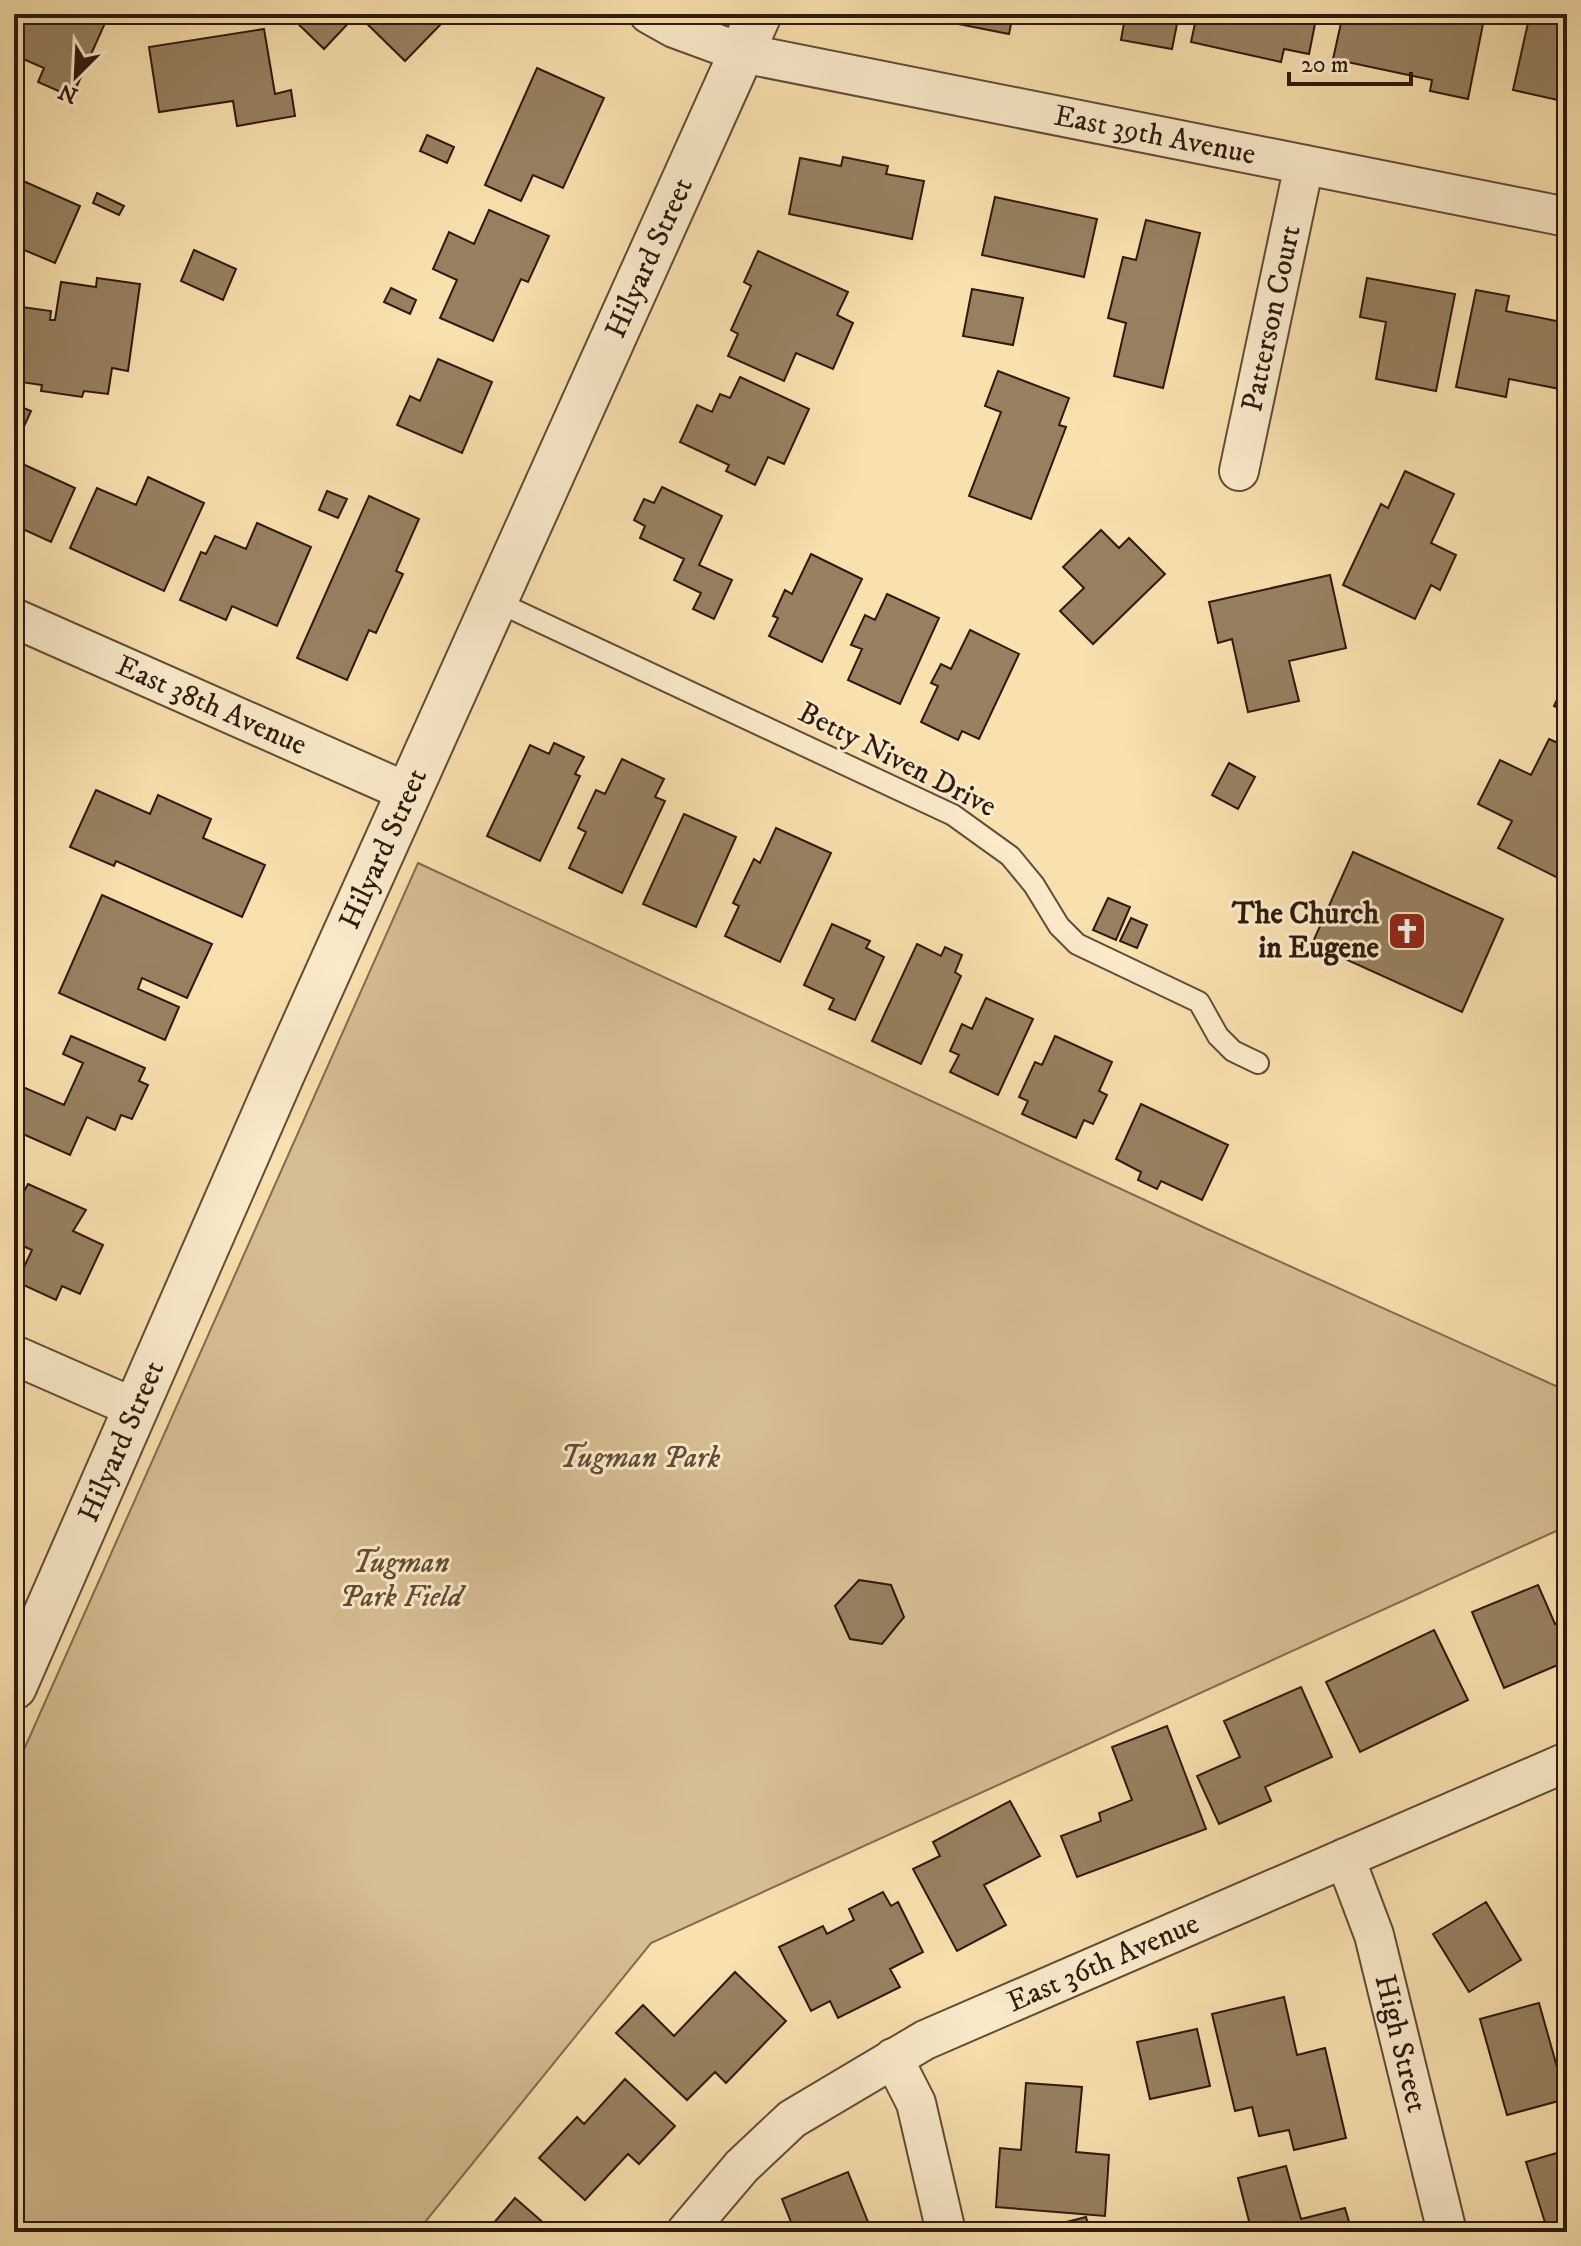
<svg xmlns="http://www.w3.org/2000/svg" width="1581" height="2246" font-family="'IM FELL DW Pica',serif">
<rect width="100%" height="100%" fill="#f9e0af"/>
<filter id="stains"><feTurbulence type="fractalNoise" baseFrequency=".0025" numOctaves="4"/><feColorMatrix values="0 0 0 0 .2 0 0 0 0 .09 0 0 0 0 .02 0 0 0 .5 -.17"/></filter>
<radialGradient id="worn" r=".72"><stop offset=".6" stop-color="#630" stop-opacity="0"/><stop offset="1" stop-color="#630" stop-opacity=".3"/></radialGradient>
<!-- green -->
<path fill="#d6be93" stroke="#826c50" stroke-width="2" d="M 418,863 L 1203,1227 L 1567,1391 L 1567,1526 L 651,1943 L 417,2232 L 14,2232 L 14,1772 Z"/>
<!-- building -->
<path fill="#978161" stroke="#2d1a0d" stroke-width="2" d="M 14,14 L 84,14 L 105,23 L 72,97 L 38,82 L 44,68 L 14,55 Z
M 288,14 L 431,14 L 441,24 L 405,61 L 357,14 L 324,49 Z
M 908,14 L 1013,14 L 1009,34 Z
M 1110,14 L 1179,14 L 1172,49 L 1121,40 L 1125,17 Z
M 1197,14 L 1317,14 L 1309,54 L 1284,49 L 1281,62 L 1191,42 Z
M 1343,14 L 1485,14 L 1468,99 L 1430,91 L 1432,80 L 1333,59 Z
M 1530,14 L 1567,14 L 1567,102 L 1513,90 Z
M 264,29 L 275,94 L 291,90 L 295,116 L 237,126 L 233,101 L 159,112 L 149,47 Z
M 537,68 L 604,98 L 563,188 L 533,175 L 521,201 L 485,185 Z
M 427,135 L 454,147 L 447,163 L 420,151 Z
M 843,157 L 888,166 L 886,174 L 924,181 L 912,239 L 789,214 L 800,158 L 841,166 Z
M 14,177 L 80,206 L 55,263 L 17,247 L 14,250 Z
M 97,193 L 124,206 L 119,215 L 93,203 Z
M 995,197 L 1097,219 L 1084,277 L 982,255 Z
M 489,210 L 549,236 L 528,282 L 521,279 L 493,341 L 440,318 L 457,280 L 433,269 L 449,232 L 474,244 Z
M 1146,220 L 1200,233 L 1163,388 L 1114,376 L 1126,323 L 1108,318 L 1123,257 L 1136,260 Z
M 194,250 L 236,269 L 223,300 L 181,281 Z
M 758,251 L 848,292 L 837,315 L 853,323 L 833,369 L 796,353 L 784,381 L 728,356 L 738,334 L 731,330 L 751,286 L 744,282 Z
M 97,278 L 140,284 L 128,371 L 112,368 L 108,394 L 84,391 L 82,397 L 41,391 L 42,385 L 14,381 L 14,306 L 51,311 L 50,320 L 55,320 L 61,282 L 96,287 Z
M 1367,278 L 1455,294 L 1436,391 L 1376,379 L 1386,322 L 1360,317 Z
M 391,288 L 416,300 L 410,314 L 384,302 Z
M 972,289 L 1023,298 L 1013,345 L 963,336 Z
M 1476,290 L 1509,296 L 1506,311 L 1567,323 L 1567,353 L 1560,389 L 1509,379 L 1506,397 L 1456,387 Z
M 438,359 L 492,382 L 462,453 L 397,425 L 410,396 L 420,401 Z
M 998,371 L 1069,398 L 1059,425 L 1066,427 L 1031,519 L 969,496 L 1001,412 L 985,406 Z
M 740,377 L 809,409 L 784,464 L 768,457 L 755,485 L 726,471 L 729,465 L 680,442 L 697,405 L 712,412 L 720,394 L 730,398 Z
M 14,404 L 31,411 L 16,444 L 14,443 Z
M 14,460 L 75,488 L 51,542 L 14,525 Z
M 1405,471 L 1454,494 L 1431,543 L 1456,555 L 1440,590 L 1431,585 L 1415,619 L 1343,585 L 1381,504 L 1388,508 Z
M 148,477 L 204,503 L 164,591 L 70,548 L 97,488 L 136,505 Z
M 662,487 L 722,516 L 699,565 L 732,580 L 714,619 L 693,609 L 701,593 L 674,580 L 684,559 L 640,538 L 645,526 L 634,520 L 644,499 L 654,503 Z
M 327,491 L 347,499 L 338,518 L 319,510 Z
M 369,496 L 419,519 L 396,571 L 403,574 L 376,633 L 369,630 L 347,680 L 297,658 Z
M 257,523 L 311,547 L 277,626 L 232,606 L 226,620 L 180,600 L 201,552 L 206,554 L 215,536 L 246,549 Z
M 1101,530 L 1119,548 L 1129,538 L 1165,574 L 1093,644 L 1060,611 L 1084,588 L 1063,567 Z
M 811,554 L 862,579 L 822,662 L 769,636 L 778,618 L 773,616 L 785,590 L 792,594 Z
M 1330,575 L 1346,648 L 1289,661 L 1299,701 L 1248,712 L 1232,639 L 1218,643 L 1209,602 Z
M 887,594 L 939,618 L 900,704 L 848,680 L 862,649 L 851,645 L 865,615 L 875,620 Z
M 970,630 L 1019,654 L 979,739 L 962,731 L 958,740 L 921,722 L 938,686 L 931,683 L 941,664 L 951,669 Z
M 1567,679 L 1567,712 L 1554,706 Z
M 1549,739 L 1567,747 L 1567,860 L 1558,878 L 1498,848 L 1512,821 L 1478,804 L 1500,760 L 1531,775 Z
M 554,743 L 584,757 L 575,774 L 580,776 L 540,861 L 487,836 L 530,745 L 549,754 Z
M 622,759 L 664,779 L 655,797 L 665,801 L 622,893 L 569,868 L 586,832 L 578,828 L 596,790 L 605,794 Z
M 1229,763 L 1255,777 L 1238,809 L 1212,795 Z
M 96,790 L 150,814 L 158,795 L 211,819 L 203,838 L 265,865 L 242,917 L 116,861 L 114,866 L 70,847 Z
M 684,814 L 736,837 L 696,927 L 643,904 Z
M 776,828 L 831,853 L 780,962 L 725,936 L 739,906 L 733,903 L 754,859 L 760,863 Z
M 1353,852 L 1503,919 L 1462,1012 L 1312,944 Z
M 102,895 L 212,944 L 187,998 L 142,978 L 138,989 L 179,1007 L 165,1040 L 59,993 Z
M 1108,898 L 1130,907 L 1116,940 L 1093,930 Z
M 1131,918 L 1147,925 L 1137,948 L 1120,941 Z
M 832,924 L 870,941 L 866,948 L 884,957 L 855,1020 L 829,1009 L 834,999 L 804,985 Z
M 917,944 L 941,956 L 945,947 L 962,955 L 955,972 L 961,976 L 921,1064 L 872,1041 Z
M 986,998 L 1033,1019 L 998,1095 L 950,1072 L 959,1055 L 950,1051 L 962,1024 L 972,1029 Z
M 71,1036 L 145,1068 L 139,1081 L 148,1085 L 132,1119 L 121,1115 L 115,1130 L 87,1117 L 70,1155 L 14,1130 L 14,1108 L 23,1087 L 64,1105 L 83,1063 L 63,1054 Z
M 1055,1036 L 1112,1062 L 1099,1091 L 1107,1095 L 1093,1124 L 1084,1120 L 1076,1138 L 1022,1114 L 1028,1101 L 1019,1097 L 1035,1062 L 1042,1065 Z
M 1141,1104 L 1228,1145 L 1202,1200 L 1161,1181 L 1157,1189 L 1138,1180 L 1141,1172 L 1116,1159 Z
M 28,1184 L 86,1210 L 73,1231 L 103,1245 L 80,1294 L 62,1286 L 56,1300 L 17,1282 L 32,1250 L 14,1242 L 14,1199 L 19,1201 Z
M 859,1580 L 891,1585 L 904,1617 L 882,1644 L 850,1639 L 835,1606 Z
M 1538,1585 L 1555,1624 L 1567,1620 L 1567,1661 L 1504,1688 L 1472,1612 Z
M 1434,1630 L 1468,1700 L 1360,1752 L 1326,1682 Z
M 1301,1687 L 1332,1757 L 1265,1787 L 1271,1801 L 1219,1824 L 1197,1776 L 1240,1757 L 1224,1721 Z
M 1167,1726 L 1206,1829 L 1077,1877 L 1061,1836 L 1101,1821 L 1099,1813 L 1132,1800 L 1112,1747 Z
M 1010,1801 L 1040,1856 L 984,1885 L 1006,1925 L 957,1951 L 913,1869 L 940,1856 L 933,1842 Z
M 883,1892 L 891,1906 L 898,1902 L 923,1952 L 890,1969 L 900,1987 L 838,2018 L 830,2001 L 811,2011 L 779,1947 L 823,1926 L 827,1934 L 854,1920 L 849,1909 Z
M 1486,1902 L 1521,1960 L 1469,1992 L 1433,1934 Z
M 735,1972 L 786,2021 L 726,2083 L 715,2072 L 687,2100 L 616,2033 L 643,2005 L 674,2036 Z
M 1284,1997 L 1297,2055 L 1325,2048 L 1346,2138 L 1294,2150 L 1289,2130 L 1259,2136 L 1252,2107 L 1235,2111 L 1212,2014 Z
M 1539,2003 L 1566,2099 L 1507,2115 L 1480,2019 Z
M 1197,2029 L 1210,2086 L 1150,2099 L 1137,2042 Z
M 625,2079 L 675,2126 L 639,2164 L 628,2154 L 585,2200 L 539,2158 L 577,2117 L 584,2124 Z
M 1026,2083 L 1082,2087 L 1076,2152 L 1109,2155 L 1105,2216 L 996,2207 L 1000,2148 L 1021,2150 Z
M 1567,2150 L 1567,2232 L 1548,2232 L 1526,2162 Z
M 1286,2166 L 1301,2219 L 1345,2208 L 1352,2232 L 1241,2232 L 1251,2229 L 1238,2178 Z
M 848,2172 L 872,2232 L 795,2232 L 782,2199 Z
M 515,2198 L 554,2232 L 486,2232 Z
M 1086,2217 L 1090,2232 L 1027,2232 Z"/>
<g fill="none" stroke-linecap="round" stroke-linejoin="round">
<!-- service casing -->
<g stroke="#604c36" stroke-width="24">
<path id="service" d="M 495,601 L 953,815 L 1010,856 L 1034,885 L 1059,926 L 1077,944 L 1199,1002 L 1218,1036 L 1233,1051 L 1258,1063"/>
</g>
<!-- minor casing -->
<g stroke="#604c36" stroke-width="42">
<g id="minor">
<path id="s1" d="M 649,14 L 674,28 L 742,53 L 1567,217"/>
<path id="s2" d="M 1239,471 L 1304,165"/>
<path id="s3" d="M 14,618 L 409,793"/>
<path d="M 14,1355 L 137,1409"/>
<path id="s4" d="M 1345,1858 L 1374,1935 L 1447,2232"/>
<path d="M 893,2058 L 916,2103 L 946,2232"/>
<path id="s5" d="M 686,2232 L 742,2166 L 792,2119 L 925,2040 L 1567,1762"/>
</g>
</g>
<!-- tertiary casing -->
<g stroke="#604c36" stroke-width="48">
<g id="tertiary">
<path id="s6" d="M 14,1687 L 283,1072 L 759,14"/>
</g>
</g>
<!-- service -->
<use href="#service" stroke="#fbebcb" stroke-width="20"/>
<!-- minor -->
<use href="#minor" stroke="#fbebcb" stroke-width="38"/>
<!-- tertiary -->
<use href="#tertiary" stroke="#fbebcb" stroke-width="44"/>
</g>
<!-- icons -->
<defs>
<g id="church-square" transform="scale(2)"><rect x="-9" y="-9" width="18" height="18" rx="4" fill="#8f2418" stroke="#fbebcb"/><path d="M-1.2-6h2.4v3.5h3.3v2.4h-3.3V6h-2.4V-.1h-3.3v-2.4h3.3Z" fill="#fff"/></g>
</defs>
<g fill-rule="evenodd">
<use href="#church-square" x="1407" y="931"/>
</g>
<g text-anchor="middle" dominant-baseline="central" stroke-width="6" stroke-linejoin="round" paint-order="stroke">
<!-- street labels -->
<g font-size="30" fill="#2d1a0d" stroke="#fbebcb">
<text stroke="none"><textPath href="#s1" startOffset="522">East 39th Avenue</textPath></text>
<text stroke="none"><textPath href="#s6" startOffset="1564">Hilyard Street</textPath></text>
<text stroke="none"><textPath href="#s2" startOffset="156">Patterson Court</textPath></text>
<text stroke="none"><textPath href="#s3" startOffset="216">East 38th Avenue</textPath></text>
<text transform="translate(897 760) rotate(27)">Betty Niven Drive</text>
<text stroke="none"><textPath href="#s6" startOffset="916">Hilyard Street</textPath></text>
<text stroke="none"><textPath href="#s6" startOffset="268">Hilyard Street</textPath></text>
<text stroke="none"><textPath href="#s5" startOffset="504">East 36th Avenue</textPath></text>
<text stroke="none"><textPath href="#s4" startOffset="194">High Street</textPath></text>
</g>
<!-- poi labels -->
<g font-size="30" font-weight="bold" fill="#2d1a0d" stroke="#fbebcb" text-anchor="end">
<text x="1379" y="914">The Church<tspan x="1379" dy="34">in Eugene</tspan></text>
</g>
<!-- park labels -->
<g font-size="30" font-style="italic" fill="#604b35" stroke="#fbebcb">
<text x="640" y="1458">Tugman Park</text>
<text x="401" y="1563">Tugman<tspan x="401" dy="34">Park Field</tspan></text>
</g>
</g>
<!-- margin -->
<rect width="1581" height="2246" fill="none" stroke="#f9e0af" stroke-width="48"/>
<rect x="16" y="16" width="1549" height="2214" fill="none" stroke="#2d1a0d" stroke-width="4"/>
<rect x="24" y="24" width="1533" height="2198" fill="none" stroke="#2d1a0d" stroke-width="2"/>
<!-- north arrow -->
<g transform="translate(76 76) rotate(204)" stroke="#fbebcb" stroke-width="6" paint-order="stroke">
<path d="M0-6L14 30L0 20L-14 30Z" fill="#2d1a0d"/>
<text y="-12" font-size="22" font-weight="bold" text-anchor="middle" fill="#2d1a0d">N</text>
</g>
<!-- scale -->
<path d="M1289 72v12h122v-12" fill="none" stroke="#2d1a0d" stroke-width="4"/>
<text x="1301" y="72" font-size="24" fill="#2d1a0d" stroke="#fbebcb" stroke-width="6" paint-order="stroke">20 m</text>
<rect width="100%" height="100%" filter="url(#stains)"/>
<rect width="100%" height="100%" fill="url(#worn)"/>
</svg>
